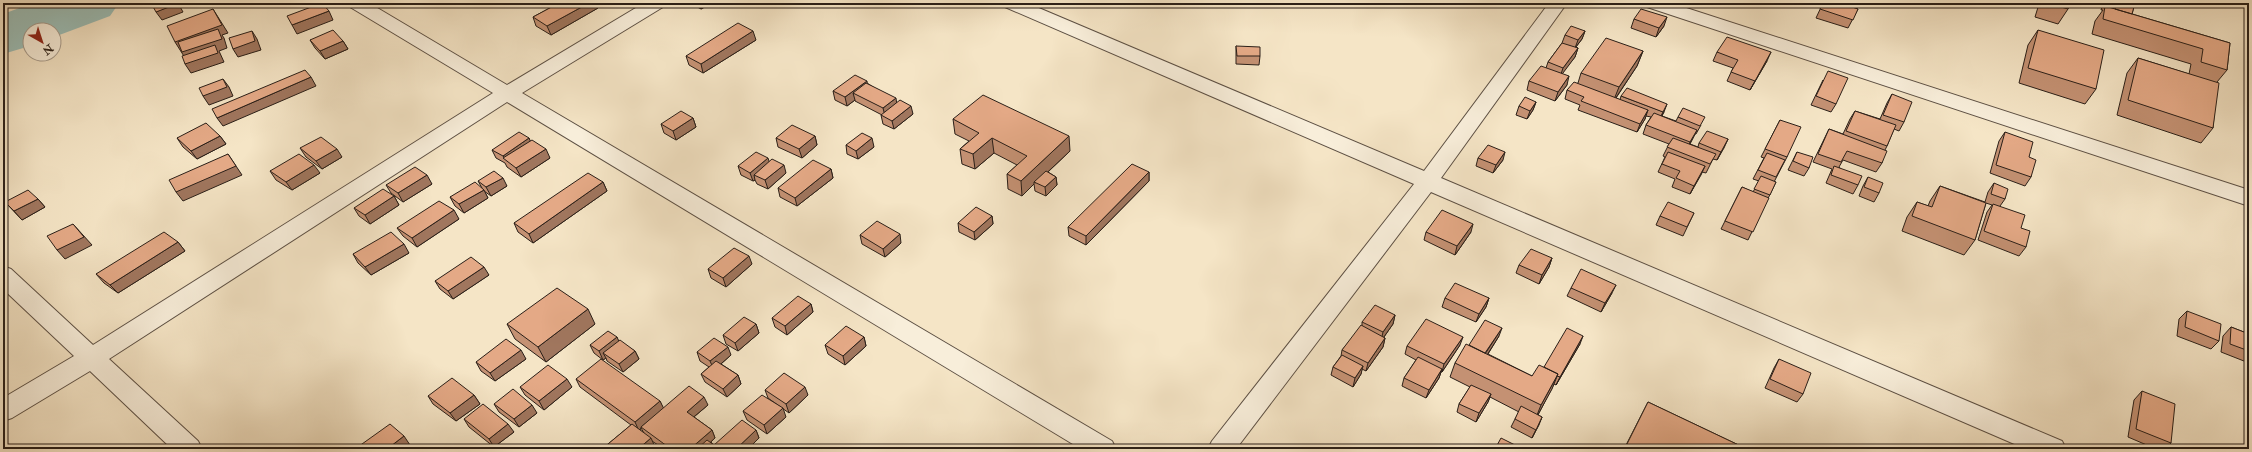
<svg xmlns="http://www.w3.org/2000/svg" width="2252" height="452" font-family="'IM FELL Double Pica',serif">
<rect width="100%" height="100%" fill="#f5e5c6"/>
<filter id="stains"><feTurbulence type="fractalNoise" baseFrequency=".005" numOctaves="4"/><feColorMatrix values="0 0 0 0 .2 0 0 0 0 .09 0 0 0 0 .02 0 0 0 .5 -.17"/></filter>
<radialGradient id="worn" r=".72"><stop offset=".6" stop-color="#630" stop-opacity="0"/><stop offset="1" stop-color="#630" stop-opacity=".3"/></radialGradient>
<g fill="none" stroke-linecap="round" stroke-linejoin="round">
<!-- river -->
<path fill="#9cbfb8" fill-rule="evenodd" d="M 33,3 L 119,3 L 110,16 L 54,37 L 54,30 L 30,30 L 30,46 L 3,54 L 3,14 Z"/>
<!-- minor casing -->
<g stroke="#5d5044" stroke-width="2">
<path id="minor" d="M 347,3 L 369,3 L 507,85 L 644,3 L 666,3 L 663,7 L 522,93 L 1112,441 L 1116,449 L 1081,449 L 507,102 L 109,359 L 198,441 L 202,449 L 172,449 L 90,371 L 12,418 L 3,421 L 3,398 L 74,356 L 3,289 L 3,266 L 11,269 L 93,345 L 493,93 L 350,7 Z
M 1002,3 L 1027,3 L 1424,171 L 1549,3 L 1567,3 L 1441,178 L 2062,441 L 2066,449 L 2026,449 L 1431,192 L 1236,449 L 1208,449 L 1212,441 L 1414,184 L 1005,7 Z
M 1644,3 L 1671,3 L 2249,190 L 2249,206 L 1647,7 Z"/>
</g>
<!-- minor -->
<use href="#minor" fill="#f8eeda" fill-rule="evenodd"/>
</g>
<!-- wall -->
<path fill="#c49173" stroke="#2a1f18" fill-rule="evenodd" d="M 436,3 L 447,3 L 441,6 Z
M 559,3 L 596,3 L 598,8 L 551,35 L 536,26 L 533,17 Z
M 690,3 L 712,3 L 701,9 Z
M 1823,3 L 1835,7 L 1858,9 L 1848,28 L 1816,18 Z
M 2037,3 L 2070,3 L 2068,9 L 2058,24 L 2035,17 L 2039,4 Z
M 2103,3 L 2135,3 L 2132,14 L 2230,43 L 2227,70 L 2217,82 L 2213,128 L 2201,143 L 2117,115 L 2127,73 L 2138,58 L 2189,74 L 2191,64 L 2092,34 L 2095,21 L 2103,10 L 2101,10 Z
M 1634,19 L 1664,26 L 1656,37 L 1631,28 Z
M 2038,30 L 2096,89 L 2085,104 L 2019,83 L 2028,45 Z
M 1585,31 L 1582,39 L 1576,47 L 1578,48 L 1575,57 L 1562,73 L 1567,85 L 1555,101 L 1527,90 L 1529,81 L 1546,68 L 1548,62 L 1562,43 L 1565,35 Z
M 310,40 L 343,41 L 348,49 L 325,59 L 315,48 Z
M 756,40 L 703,73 L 689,65 L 686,56 Z
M 1236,46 L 1260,56 L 1259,65 L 1236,64 Z
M 1643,51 L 1637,66 L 1616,98 L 1620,100 L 1621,96 L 1664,112 L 1662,116 L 1676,121 L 1678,117 L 1701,125 L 1696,134 L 1695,134 L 1690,144 L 1698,147 L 1699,143 L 1728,139 L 1717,160 L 1713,159 L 1706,173 L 1702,172 L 1690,194 L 1672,187 L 1675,179 L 1658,172 L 1665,157 L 1663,156 L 1669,144 L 1643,134 L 1646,125 L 1651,117 L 1646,116 L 1645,119 L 1637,132 L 1578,110 L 1580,105 L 1565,99 L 1567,90 L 1578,83 L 1581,73 Z
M 1717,52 L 1767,61 L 1750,90 L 1727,81 L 1733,68 L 1713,61 Z
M 1823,80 L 1836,104 L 1831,112 L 1811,105 Z
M 867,83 L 897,103 L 913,114 L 894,129 L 883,124 L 881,115 L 882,115 L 855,101 L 855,100 L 847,106 L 835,100 L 833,91 Z
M 1892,94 L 1904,122 L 1899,131 L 1894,129 L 1887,146 L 1885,150 L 1882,163 L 1876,172 L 1843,160 L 1839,167 L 1858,185 L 1853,194 L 1826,183 L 1832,169 L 1813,162 L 1829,129 L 1843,134 L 1850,119 L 1855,111 L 1880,119 L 1887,103 Z
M 1536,102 L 1533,110 L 1527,119 L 1516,115 L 1519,106 Z
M 693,118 L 696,127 L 676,140 L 664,133 L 661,124 Z
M 953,119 L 1070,151 L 1048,172 L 1056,177 L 1057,185 L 1046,196 L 1035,191 L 1034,184 L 1022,196 L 1008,189 L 1007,174 L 1017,165 L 994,153 L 975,169 L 962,164 L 960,149 L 969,141 L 955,134 Z
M 1780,120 L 1787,157 L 1774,182 L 1776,182 L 1748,240 L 1721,229 L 1742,187 L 1753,192 L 1759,181 L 1753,179 L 1764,158 L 1761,157 Z
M 2005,132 L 2029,157 L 2031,177 L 2025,186 L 1990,173 L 1999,141 Z
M 220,136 L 226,144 L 197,159 L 183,147 L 177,138 Z
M 815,136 L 817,145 L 802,158 L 778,147 L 776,138 Z
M 529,138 L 530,141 L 550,158 L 521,177 L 507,167 L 505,163 L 496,158 L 492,150 Z
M 846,145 L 874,147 L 858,159 L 847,154 Z
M 300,148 L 342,157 L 322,169 L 306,157 Z
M 1797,152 L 1809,168 L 1804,176 L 1788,170 Z
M 1478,158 L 1503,160 L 1493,173 L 1476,166 Z
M 769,162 L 786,173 L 768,189 L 757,184 L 755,180 L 753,181 L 741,175 L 738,166 Z
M 831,169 L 833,178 L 797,206 L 780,197 L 778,188 Z
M 270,171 L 320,173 L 292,190 L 276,180 Z
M 1149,172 L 1149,181 L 1086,245 L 1069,236 L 1068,227 Z
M 1868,177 L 1879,193 L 1874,202 L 1859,196 L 1863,186 Z
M 478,181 L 507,186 L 491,196 L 484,191 L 488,198 L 464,213 L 455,206 L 450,197 L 482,188 Z
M 603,182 L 607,191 L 533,243 L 518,232 L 514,223 Z
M 1994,183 L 2005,199 L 2000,206 L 2021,228 L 2026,247 L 2019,256 L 1978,240 L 1987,212 L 1992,205 L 1986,203 L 1975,240 L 1964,255 L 1902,231 L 1907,217 L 1917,202 L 1928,206 L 1930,201 L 1940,186 L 1985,202 L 1988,192 Z
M 432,184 L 403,202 L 391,193 L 386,185 Z
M 394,196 L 399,205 L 370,224 L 359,216 L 354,208 Z
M 38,199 L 45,207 L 22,220 L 5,202 Z
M 1694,213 L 1683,236 L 1656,225 L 1660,216 Z
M 992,216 L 993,224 L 975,240 L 959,232 L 958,223 Z
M 459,219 L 417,247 L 403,236 L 397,228 Z
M 1426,232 L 1471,232 L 1455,255 L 1424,240 Z
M 860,235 L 901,243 L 885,257 L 862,244 Z
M 178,242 L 185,251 L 118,293 L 104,283 L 96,274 Z
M 409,253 L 371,275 L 358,263 L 353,254 Z
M 1552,258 L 1549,267 L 1539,284 L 1516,273 L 1519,265 Z
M 752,264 L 726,287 L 711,278 L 708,269 Z
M 489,275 L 453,299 L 440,289 L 435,281 Z
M 1571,288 L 1612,293 L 1601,312 L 1567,296 Z
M 1445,298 L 1489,298 L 1486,307 L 1476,322 L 1442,307 Z
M 811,304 L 813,312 L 787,335 L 775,327 L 772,318 Z
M 2187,311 L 2219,341 L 2211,349 L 2177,336 L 2179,319 Z
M 1395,315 L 1393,324 L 1384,337 L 1385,338 L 1383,347 L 1366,371 L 1362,369 L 1361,374 L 1353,387 L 1331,375 L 1333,367 L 1341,356 L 1342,350 L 1362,326 L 1362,322 Z
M 507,324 L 595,324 L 546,362 L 515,339 Z
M 756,324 L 759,333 L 738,351 L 726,344 L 723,335 Z
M 2231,327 L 2249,334 L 2249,363 L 2221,352 L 2223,336 Z
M 1499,336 L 1488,354 L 1532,376 L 1544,367 L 1580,344 L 1556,385 L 1554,384 L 1538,415 L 1542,417 L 1532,438 L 1511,427 L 1515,419 L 1519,412 L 1490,397 L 1488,402 L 1476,422 L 1457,412 L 1459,404 L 1470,387 L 1450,377 L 1455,363 L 1469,345 Z
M 617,337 L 618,341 L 635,351 L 639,359 L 623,372 L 607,361 L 606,358 L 603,360 L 594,353 L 590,345 Z
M 864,337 L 866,346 L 845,365 L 828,354 L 825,345 Z
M 1460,345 L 1442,372 L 1441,372 L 1439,378 L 1426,398 L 1402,386 L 1404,378 L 1416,360 L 1405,354 L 1407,346 Z
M 697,352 L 731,355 L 721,364 L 738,375 L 741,384 L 727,397 L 705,382 L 701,374 L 709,367 L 700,361 Z
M 526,359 L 495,381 L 481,371 L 476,362 Z
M 1779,359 L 1803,394 L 1797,402 L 1765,388 L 1774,368 Z
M 576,379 L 660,401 L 663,408 L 708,405 L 694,417 L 712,430 L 715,438 L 711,442 L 714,445 L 756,430 L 759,438 L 748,449 L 664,449 L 652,441 L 656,449 L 602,449 L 631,425 L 580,387 ZM 641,428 L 644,433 L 640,430 Z
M 520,387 L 572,387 L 544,410 L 525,395 Z
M 765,390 L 808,395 L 789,413 L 768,398 Z
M 2142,391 L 2171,443 L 2165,449 L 2156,449 L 2128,437 L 2134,400 Z
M 474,395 L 480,404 L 456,421 L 433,404 L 428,396 Z
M 1648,402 L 1747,449 L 1624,449 Z
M 494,404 L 537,413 L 519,427 L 499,412 Z
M 743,411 L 786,417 L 767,434 L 747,420 Z
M 464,419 L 514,432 L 494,447 L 469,427 Z"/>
<!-- shaded-wall -->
<path fill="#a0765e" stroke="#2a1f18" d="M 177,3 L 178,3 L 183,12 L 162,20 L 156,12 Z
M 439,3 L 447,3 L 441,6 Z
M 589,3 L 596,3 L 598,8 L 551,35 L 547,26 Z
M 699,3 L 712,3 L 701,9 Z
M 213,9 L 228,33 L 222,35 L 224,38 L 227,48 L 219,51 L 224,62 L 191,73 L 185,64 L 187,61 L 175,42 Z
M 329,11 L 333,20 L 297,34 L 292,25 Z
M 1667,17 L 1664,26 L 1656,37 L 1659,28 Z
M 252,31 L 257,39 L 261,50 L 238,57 L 233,49 Z
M 753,31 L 756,40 L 703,73 L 701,64 Z
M 1585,31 L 1582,39 L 1575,48 L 1578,40 Z
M 343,41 L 348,49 L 325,59 L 320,51 Z
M 1578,48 L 1575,57 L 1560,77 L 1563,68 Z
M 1643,51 L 1637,66 L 1613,102 L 1619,87 Z
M 1771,52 L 1767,61 L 1750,90 L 1755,81 Z
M 1569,76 L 1567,85 L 1555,101 L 1558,92 Z
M 311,77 L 316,86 L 223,126 L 217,118 Z
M 223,79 L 229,87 L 233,96 L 209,105 L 203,96 Z
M 867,81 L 868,90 L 853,93 L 855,100 L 847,106 L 845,97 Z
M 896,98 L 897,106 L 885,116 L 883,108 Z
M 1536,102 L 1533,110 L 1527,119 L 1530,111 Z
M 1667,104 L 1664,112 L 1659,120 Z
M 911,106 L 913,114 L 894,129 L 892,121 Z
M 1648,110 L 1645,119 L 1637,132 L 1640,124 Z
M 693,118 L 696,127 L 676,140 L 673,131 Z
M 1697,130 L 1693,138 L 1686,151 L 1690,142 Z
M 220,136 L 226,144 L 197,159 L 191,151 Z
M 815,136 L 817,145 L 802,158 L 799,149 Z
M 1069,136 L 1070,151 L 1036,183 L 1034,182 L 1034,184 L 1022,196 L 1021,181 Z
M 529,138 L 533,147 L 506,160 L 503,156 Z
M 872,138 L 874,147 L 858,159 L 856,151 Z
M 992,138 L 994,153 L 975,169 L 973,154 Z
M 1728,139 L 1724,148 L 1717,160 L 1721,152 Z
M 337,149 L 342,157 L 322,169 L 316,161 Z
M 546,149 L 550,158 L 521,177 L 516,168 Z
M 1505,152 L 1503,160 L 1493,173 L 1496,165 Z
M 228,154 L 242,175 L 183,201 L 176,192 Z
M 768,158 L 771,167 L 754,175 L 755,180 L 753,181 L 750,173 Z
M 314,165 L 320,173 L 292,190 L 286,182 Z
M 784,165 L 786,173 L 768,189 L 765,180 Z
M 1705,166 L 1701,175 L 1690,194 L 1694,186 Z
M 831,169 L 833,178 L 797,206 L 795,198 Z
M 1149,172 L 1149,181 L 1086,245 L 1086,236 Z
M 427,175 L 432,184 L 403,202 L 398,193 Z
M 1056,177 L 1057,185 L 1046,196 L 1045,187 Z
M 503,178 L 507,186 L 491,196 L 486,187 Z
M 603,182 L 607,191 L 533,243 L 529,234 Z
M 484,190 L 488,198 L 464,213 L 459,204 Z
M 394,196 L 399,205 L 370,224 L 365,215 Z
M 38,199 L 45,207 L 22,220 L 14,211 Z
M 454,210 L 459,219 L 417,247 L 412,238 Z
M 992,216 L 993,224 L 975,240 L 974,232 Z
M 73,224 L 92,245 L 65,259 L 57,250 Z
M 1473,224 L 1471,232 L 1455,255 L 1457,246 Z
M 900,234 L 901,243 L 885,257 L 883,249 Z
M 178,242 L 185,251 L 118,293 L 110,285 Z
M 404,244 L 409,253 L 371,275 L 365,267 Z
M 749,256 L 752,264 L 726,287 L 723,278 Z
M 1552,258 L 1549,267 L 1539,284 L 1542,275 Z
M 484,267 L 489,275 L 453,299 L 448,291 Z
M 1616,285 L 1612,293 L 1601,312 L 1605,303 Z
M 1489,298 L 1486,307 L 1476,322 L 1479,314 Z
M 811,304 L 813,312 L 787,335 L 785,326 Z
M 588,309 L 595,324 L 546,362 L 538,347 Z
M 1395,315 L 1393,324 L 1381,341 L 1383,332 Z
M 756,324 L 759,333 L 738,351 L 735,343 Z
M 1502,328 L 1499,336 L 1482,363 L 1485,354 Z
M 1583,336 L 1580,344 L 1556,385 L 1560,377 Z
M 617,337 L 621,346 L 603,353 L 606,358 L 603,360 L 599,351 Z
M 864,337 L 866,346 L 845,365 L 843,356 Z
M 1463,337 L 1460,345 L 1442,372 L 1444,364 Z
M 1385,338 L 1383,347 L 1366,371 L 1368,363 Z
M 728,347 L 731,355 L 714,370 L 710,361 Z
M 521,350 L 526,359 L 495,381 L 490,373 Z
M 635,351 L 639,359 L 623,372 L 619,364 Z
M 1363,366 L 1361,374 L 1353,387 L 1355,378 Z
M 1442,369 L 1439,378 L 1426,398 L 1429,390 Z
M 1558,374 L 1552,389 L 1535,420 L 1541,405 Z
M 738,375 L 741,384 L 727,397 L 723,389 Z
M 567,379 L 572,387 L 544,410 L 539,401 Z
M 805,387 L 808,395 L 789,413 L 786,404 Z
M 1491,394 L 1488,402 L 1476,422 L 1479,413 Z
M 474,395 L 480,404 L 456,421 L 450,413 Z
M 704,397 L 708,405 L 690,420 L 687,412 Z
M 660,401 L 664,409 L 641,427 L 641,428 L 639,431 L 635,422 Z
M 532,405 L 537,413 L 519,427 L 514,419 Z
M 783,408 L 786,417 L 767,434 L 764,425 Z
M 1542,417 L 1539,425 L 1532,438 L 1536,430 Z
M 508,424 L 514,432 L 494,447 L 489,439 Z
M 712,430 L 715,438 L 703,449 L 690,449 Z
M 756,430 L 759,438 L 748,449 L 736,449 Z
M 404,436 L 410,445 L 405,449 L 387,449 Z
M 651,438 L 656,449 L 638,449 Z"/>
<!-- building -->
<path fill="#e4a986" stroke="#2a1f18" d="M 151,3 L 177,3 L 177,4 L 156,12 Z
M 322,3 L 329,11 L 292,25 L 287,16 Z
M 559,3 L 589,3 L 547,26 L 533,17 Z
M 1823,3 L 1835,7 L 1838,3 L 1840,3 L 1858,9 L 1853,20 L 1820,9 Z
M 2047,3 L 2070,3 L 2068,9 Z
M 2113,3 L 2135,3 L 2132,14 L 2115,9 L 2116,4 Z
M 2105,6 L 2230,43 L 2227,70 L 2201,62 L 2203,49 L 2103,19 Z
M 213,9 L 222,25 L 175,42 L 167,26 Z
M 1641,9 L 1667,17 L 1659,28 L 1634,19 Z
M 738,23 L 753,31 L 701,64 L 686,56 Z
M 1571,26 L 1585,31 L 1578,40 L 1565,35 Z
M 218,29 L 222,39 L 182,52 L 178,42 Z
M 333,30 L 343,41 L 320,51 L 310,40 Z
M 2038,30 L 2104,50 L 2096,89 L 2028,68 Z
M 252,31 L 255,41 L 233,49 L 229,38 Z
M 1727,37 L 1771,52 L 1755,81 L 1731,72 L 1738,60 L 1717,52 Z
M 1606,38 L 1643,51 L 1619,87 L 1581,73 Z
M 1562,43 L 1578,48 L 1563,68 L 1548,62 Z
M 215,45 L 218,53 L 185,64 L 182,56 Z
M 1236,46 L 1260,47 L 1260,56 L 1237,56 Z
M 2138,58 L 2219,83 L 2213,128 L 2128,100 Z
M 1541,66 L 1569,76 L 1558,92 L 1529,81 Z
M 305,70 L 311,77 L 217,118 L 212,109 Z
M 1828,71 L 1848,78 L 1836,104 L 1816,96 Z
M 855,75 L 867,81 L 845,97 L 833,91 Z
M 223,79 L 227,87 L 203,96 L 199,88 Z
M 1574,82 L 1648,110 L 1640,124 L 1581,101 L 1584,97 L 1567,90 Z
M 866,83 L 896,98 L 883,108 L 853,93 Z
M 1627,88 L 1667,104 L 1663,112 L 1621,96 Z
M 1892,94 L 1912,102 L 1904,122 L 1883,115 Z
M 983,95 L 1069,136 L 1021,181 L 1007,174 L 1027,156 L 992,138 L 973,154 L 960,149 L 979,133 L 953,119 Z
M 1525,97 L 1536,102 L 1530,111 L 1519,106 Z
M 900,100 L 911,106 L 892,121 L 881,115 Z
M 1683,108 L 1705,117 L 1700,126 L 1678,117 Z
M 681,111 L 693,118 L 673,131 L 661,124 Z
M 1855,111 L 1896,125 L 1887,146 L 1846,131 Z
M 1654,113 L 1697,130 L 1690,142 L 1646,125 Z
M 1780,120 L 1801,127 L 1787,157 L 1765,149 Z
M 206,123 L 220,136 L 191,151 L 177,138 Z
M 792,125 L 815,136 L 799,149 L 776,138 Z
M 1829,129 L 1887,151 L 1882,163 L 1847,151 L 1841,162 L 1818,154 Z
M 1707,131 L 1728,139 L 1721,152 L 1699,143 Z
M 519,132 L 529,138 L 503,156 L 492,150 Z
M 2005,132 L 2033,142 L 2029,157 L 2036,160 L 2031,177 L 1996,165 Z
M 862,133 L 872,138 L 856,151 L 846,145 Z
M 321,137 L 337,149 L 316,161 L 300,148 Z
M 1673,138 L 1716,154 L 1710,164 L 1667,147 Z
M 532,140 L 546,149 L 516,168 L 503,158 Z
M 1488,145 L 1505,152 L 1496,165 L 1478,158 Z
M 756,152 L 768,158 L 750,173 L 738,166 Z
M 1668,152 L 1705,166 L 1694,186 L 1676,178 L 1680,171 L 1662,164 Z
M 1797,152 L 1813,157 L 1809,168 L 1793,161 Z
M 1767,153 L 1785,160 L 1776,177 L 1758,170 Z
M 228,154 L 236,166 L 176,192 L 169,180 Z
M 299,154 L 314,165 L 286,182 L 270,171 Z
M 772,159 L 784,165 L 765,180 L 754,175 Z
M 813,160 L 831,169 L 795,198 L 778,188 Z
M 1132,164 L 1149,172 L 1086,236 L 1068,227 Z
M 1834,166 L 1862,176 L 1858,185 L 1831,175 Z
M 415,167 L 427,175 L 398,193 L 386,185 Z
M 494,171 L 503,178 L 486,187 L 478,181 Z
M 1046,171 L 1056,177 L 1045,187 L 1034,182 Z
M 588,173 L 603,182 L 529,234 L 514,223 Z
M 1761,176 L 1776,182 L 1770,195 L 1754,189 Z
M 1868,177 L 1883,183 L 1879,193 L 1864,187 Z
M 475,182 L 484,190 L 459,204 L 450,197 Z
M 1994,183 L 2008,189 L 2005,199 L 1991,194 Z
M 1940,186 L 1986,203 L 1975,240 L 1912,216 L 1917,202 L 1932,207 Z
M 1742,187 L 1769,198 L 1753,232 L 1725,221 Z
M 383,189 L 394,196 L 365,215 L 354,208 Z
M 28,190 L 38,199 L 14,211 L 5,202 Z
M 439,201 L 454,210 L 412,238 L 397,228 Z
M 1668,202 L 1694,213 L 1687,227 L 1660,216 Z
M 1993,204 L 2025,215 L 2021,228 L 2030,231 L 2026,247 L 1984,231 Z
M 976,207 L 992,216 L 974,232 L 958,223 Z
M 1442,210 L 1473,224 L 1457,246 L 1426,232 Z
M 877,221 L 900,234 L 883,249 L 860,235 Z
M 73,224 L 84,237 L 57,250 L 47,236 Z
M 164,232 L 178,242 L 110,285 L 96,274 Z
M 391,232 L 404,244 L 365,267 L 353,254 Z
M 734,248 L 749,256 L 723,278 L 708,269 Z
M 1531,249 L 1552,258 L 1542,275 L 1519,265 Z
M 471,257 L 484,267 L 448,291 L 435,281 Z
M 1581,269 L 1616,285 L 1605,303 L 1571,288 Z
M 1455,283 L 1489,298 L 1479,314 L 1445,298 Z
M 557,288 L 588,309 L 538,347 L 507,324 Z
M 798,296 L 811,304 L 785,326 L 772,318 Z
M 1375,305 L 1395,315 L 1383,332 L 1362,322 Z
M 2187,311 L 2221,324 L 2219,341 L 2185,327 Z
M 744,317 L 756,324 L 735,343 L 723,335 Z
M 1426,319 L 1463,337 L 1444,364 L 1407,346 Z
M 1485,320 L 1502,328 L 1485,353 L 1469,345 Z
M 1361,325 L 1385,338 L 1368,363 L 1342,350 Z
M 846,326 L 864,337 L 843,356 L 825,345 Z
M 2231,327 L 2249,334 L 2249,351 L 2230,344 Z
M 1567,328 L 1583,336 L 1560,377 L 1557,376 L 1558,374 L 1544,367 Z
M 608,331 L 617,337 L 599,351 L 590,345 Z
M 714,338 L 728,347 L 710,361 L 697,352 Z
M 506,339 L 521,350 L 490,373 L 476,362 Z
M 620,340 L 635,351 L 619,364 L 603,353 Z
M 1466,344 L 1532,376 L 1539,365 L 1558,374 L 1541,405 L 1455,363 Z
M 1342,355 L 1363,366 L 1355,378 L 1333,367 Z
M 1418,357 L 1442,369 L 1429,390 L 1404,378 Z
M 601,359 L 660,401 L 635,422 L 576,379 Z
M 1779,359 L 1811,373 L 1803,394 L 1770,379 Z
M 716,361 L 738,375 L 723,389 L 701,374 Z
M 548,365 L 567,379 L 539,401 L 520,387 Z
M 784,373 L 805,387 L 786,404 L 765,390 Z
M 452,378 L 474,395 L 450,413 L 428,396 Z
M 1471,385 L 1491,394 L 1479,413 L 1459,404 Z
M 689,386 L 704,397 L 687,412 L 712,430 L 690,449 L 671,449 L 641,427 Z
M 513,389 L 532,405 L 514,419 L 494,404 Z
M 2142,391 L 2175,404 L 2171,443 L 2136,429 Z
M 762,395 L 783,408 L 764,425 L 743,411 Z
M 1648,402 L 1747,449 L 1637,449 L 1627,444 Z
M 483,404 L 508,424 L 489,439 L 464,419 Z
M 1521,406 L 1542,417 L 1536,430 L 1515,419 Z
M 742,420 L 756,430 L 736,449 L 697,449 L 707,440 L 714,445 Z
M 390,424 L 404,436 L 387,449 L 355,449 Z
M 632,424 L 651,438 L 638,449 L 602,449 Z
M 1501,438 L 1521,448 L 1521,449 L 1495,449 Z"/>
<!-- margin -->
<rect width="2252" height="452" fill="none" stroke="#f5e5c6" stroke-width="16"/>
<rect x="4" y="4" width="2244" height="444" fill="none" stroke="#2a1f18" stroke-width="2"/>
<rect x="8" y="8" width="2236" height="436" fill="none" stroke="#2a1f18"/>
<!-- north arrow -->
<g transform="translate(42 42) rotate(141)"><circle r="19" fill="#f8eeda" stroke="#a69b8c"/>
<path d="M0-3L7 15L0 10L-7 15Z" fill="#8f2418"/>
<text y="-6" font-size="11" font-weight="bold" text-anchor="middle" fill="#2a1f18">N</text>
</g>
<rect width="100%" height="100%" filter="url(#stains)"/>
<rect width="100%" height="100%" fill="url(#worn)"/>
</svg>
